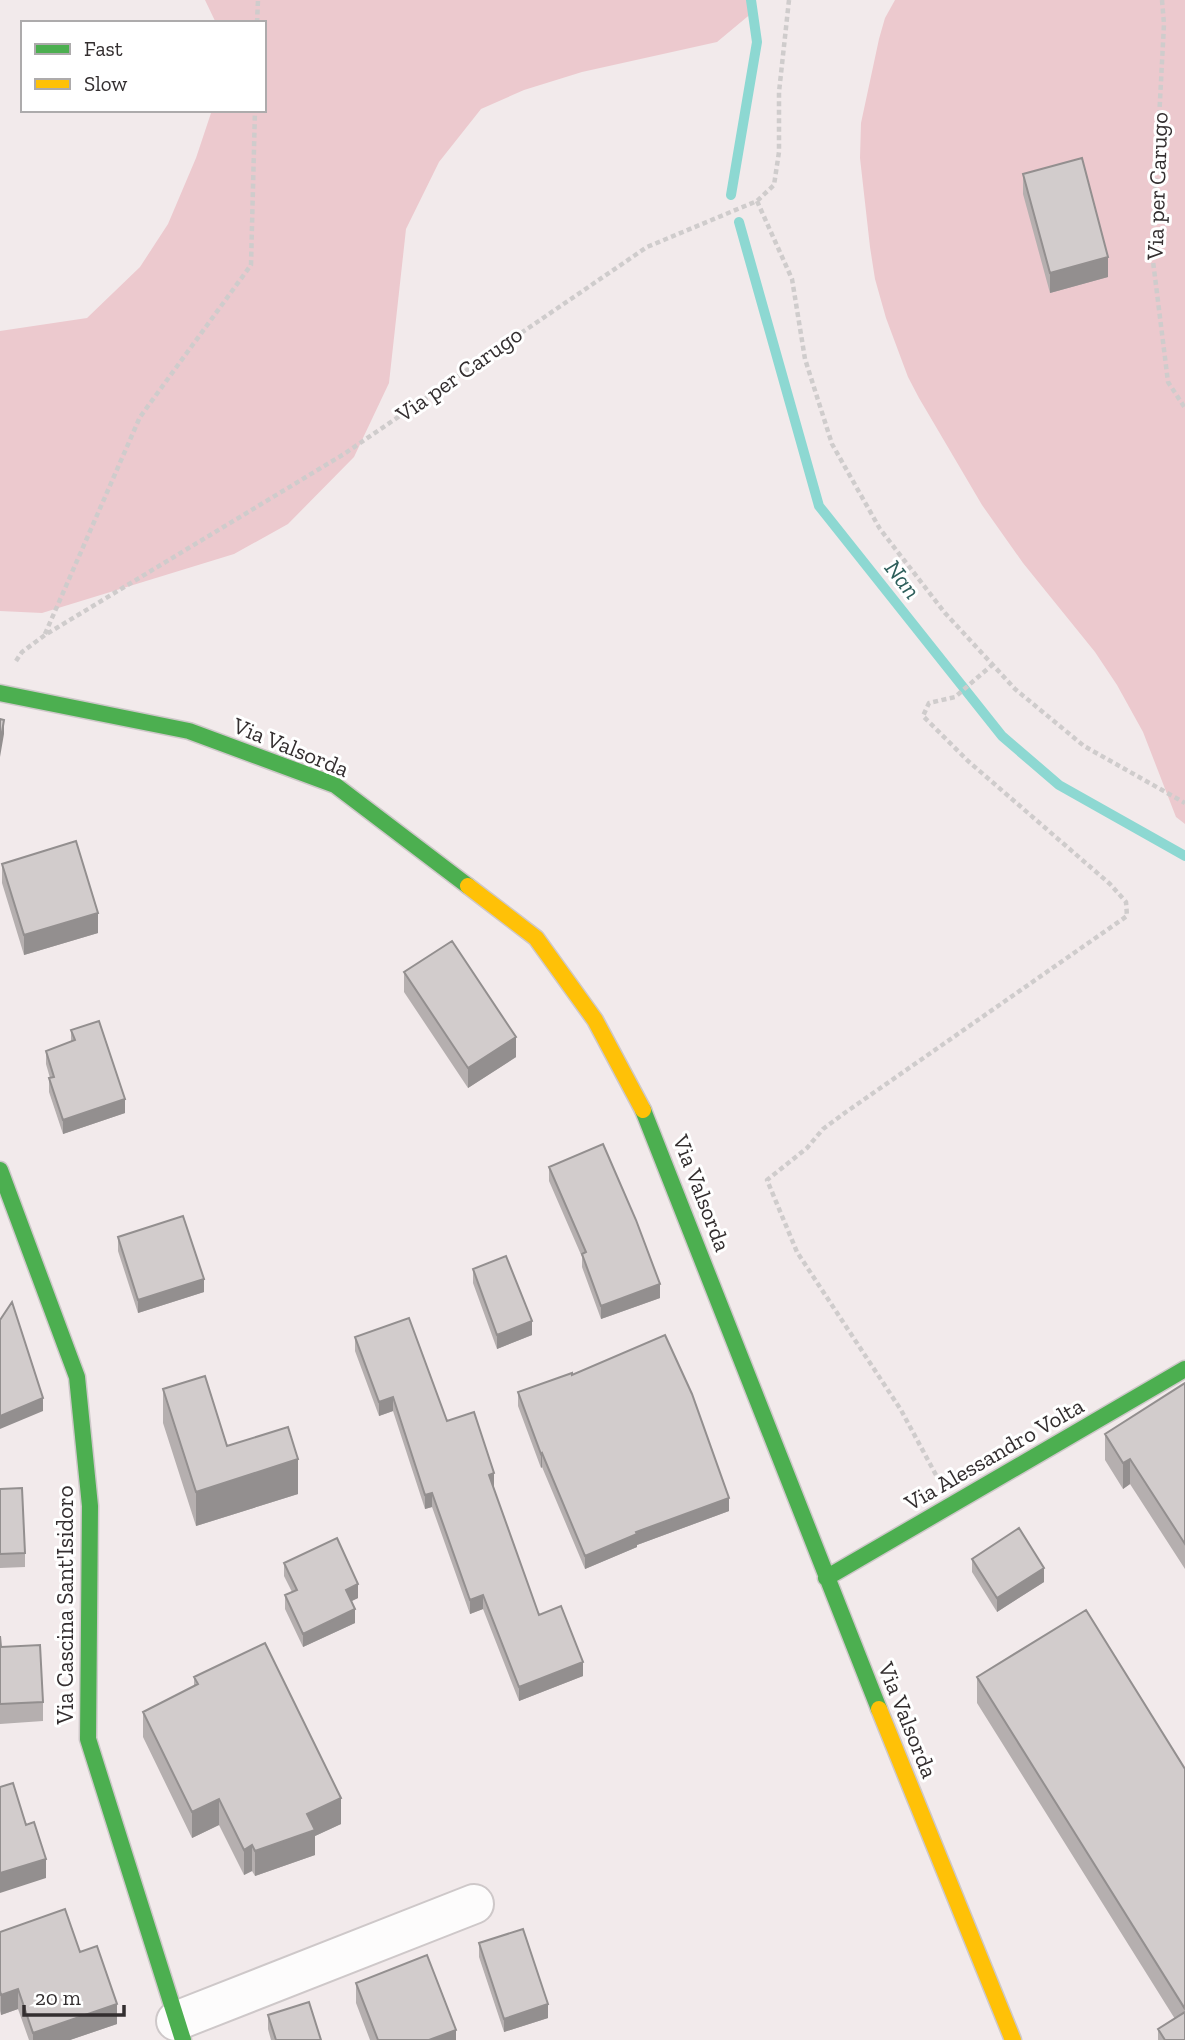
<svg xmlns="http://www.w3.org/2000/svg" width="1185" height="2040" font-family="'Zilla Slab',serif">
<rect width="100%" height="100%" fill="#f2eaeb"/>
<!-- green -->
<path fill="#ecc9ce" d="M 205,0 L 751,0 L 753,12 L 717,42 L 582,72 L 524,90 L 481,109 L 439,162 L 406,229 L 389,383 L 354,457 L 288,524 L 234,554 L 42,613 L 0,611 L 0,331 L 87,318 L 140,267 L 168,224 L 196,158 L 212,110 L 264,110 L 264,23 L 216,23 Z
M 895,0 L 1185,0 L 1185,824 L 1176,817 L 1143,732 L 1117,685 L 1095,652 L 1023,563 L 982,505 L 919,398 L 908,377 L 886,318 L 875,279 L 870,247 L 860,158 L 861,123 L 879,39 L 885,18 Z"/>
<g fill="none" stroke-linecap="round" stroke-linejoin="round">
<!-- stream -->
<path stroke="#8dd8d2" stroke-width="10" d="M 731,195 L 757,42 L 751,0
M 739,222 L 819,506 L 1002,736 L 1059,785 L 1185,856"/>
<!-- street casing -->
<g stroke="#cec8c9" stroke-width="42">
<path id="street" d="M 176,2021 L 474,1904"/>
</g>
<!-- fast casing -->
<g stroke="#cec8c9" stroke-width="19">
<path id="fast" d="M 0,693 L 189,731 L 335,785 L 468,886
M 643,1110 L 879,1709
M 0,1170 L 77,1377 L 90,1506 L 88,1739 L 183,2040
M 826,1578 L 1185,1369"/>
</g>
<!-- slow casing -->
<g stroke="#cec8c9" stroke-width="19">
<path id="slow" d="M 468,886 L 536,938 L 595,1020 L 643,1110
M 879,1709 L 1013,2040"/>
</g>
<!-- path -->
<path stroke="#cfcccc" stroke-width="4.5" stroke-dasharray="5 3.5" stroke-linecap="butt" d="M 1162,0 L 1164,24 L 1152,253 L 1168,382 L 1185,408
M 257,23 L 258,0
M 757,201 L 792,279 L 805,359 L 832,444 L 880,529 L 945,613 L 1015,689 L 1084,746 L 1185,803
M 45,634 L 140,417 L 251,265 L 255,110
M 16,661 L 22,652 L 45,635 L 344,454 L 647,247 L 757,201 L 774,185 L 779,152 L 779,92 L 789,0
M 936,1475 L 901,1410 L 797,1252 L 767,1180 L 807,1148 L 823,1129 L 846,1112 L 1127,916 L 1126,902 L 1110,884 L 968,761 L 923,716 L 929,703 L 955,697 L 992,665"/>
<!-- street -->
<use href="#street" stroke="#fdfcfc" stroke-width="38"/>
<!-- fast -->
<use href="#fast" stroke="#4caf50" stroke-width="16"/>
<!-- slow -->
<use href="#slow" stroke="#ffc107" stroke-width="16"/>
</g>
<!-- wall -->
<path fill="#b5afaf" d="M 1023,174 L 1108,277 L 1050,293 L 1023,194 Z
M 2,864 L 98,933 L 24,955 L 2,883 Z
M 404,972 L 516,1057 L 468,1088 L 404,992 Z
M 71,1030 L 125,1113 L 63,1134 L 49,1092 L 49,1078 L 50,1078 L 46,1064 L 46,1051 L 71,1042 Z
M 549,1167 L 660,1298 L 601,1319 L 582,1267 L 582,1257 L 549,1181 Z
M 118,1237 L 204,1292 L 138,1313 L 118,1251 Z
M 473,1269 L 532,1335 L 497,1349 L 473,1283 Z
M 355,1337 L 447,1421 L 494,1486 L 493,1487 L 539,1615 L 583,1676 L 519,1701 L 483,1609 L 470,1614 L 432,1507 L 425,1509 L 393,1411 L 379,1416 L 355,1351 Z
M 572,1375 L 729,1511 L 637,1545 L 637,1547 L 585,1569 L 542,1467 L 541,1468 L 518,1406 L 518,1392 Z
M 1185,1383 L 1185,1569 L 1130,1484 L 1123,1489 L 1105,1460 L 1105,1434 Z
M 163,1389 L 227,1446 L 298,1494 L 196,1526 L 163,1423 Z
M 0,1489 L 25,1553 L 25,1567 L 0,1568 Z
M 972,1559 L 1044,1582 L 997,1612 L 972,1572 Z
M 284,1563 L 358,1598 L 351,1601 L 355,1623 L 303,1647 L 285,1609 L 285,1595 L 292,1592 L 284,1576 Z
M 0,1636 L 1,1647 L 43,1702 L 43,1721 L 0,1724 Z
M 194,1677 L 341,1824 L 315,1836 L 315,1855 L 255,1876 L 252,1871 L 244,1875 L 219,1825 L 192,1838 L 143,1737 L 143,1712 L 194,1686 Z
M 977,1677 L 1185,1769 L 1185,2040 L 1158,2040 L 1158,2029 L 1175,2019 L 977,1703 Z
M 0,1932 L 80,1952 L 117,2024 L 70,2040 L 29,2040 L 18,2009 L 1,2015 L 0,2011 Z
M 479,1943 L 548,2018 L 504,2032 L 479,1957 Z
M 356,1983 L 456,2040 L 370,2040 L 356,2003 Z
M 268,2015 L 321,2040 L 271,2040 L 268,2029 Z"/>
<!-- shaded-wall -->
<path fill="#938f8f" d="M 1108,257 L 1108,277 L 1050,293 L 1050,273 Z
M 4,720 L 4,734 L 0,757 L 0,744 Z
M 98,913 L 98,933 L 24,955 L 24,935 Z
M 516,1037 L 516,1057 L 468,1088 L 468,1068 Z
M 125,1099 L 125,1113 L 63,1134 L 63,1120 Z
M 204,1279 L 204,1292 L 138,1313 L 138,1300 Z
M 660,1284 L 660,1298 L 601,1319 L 601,1306 Z
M 532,1321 L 532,1335 L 497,1349 L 497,1335 Z
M 393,1397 L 393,1411 L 379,1416 L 379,1402 Z
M 43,1398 L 43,1411 L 0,1429 L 0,1416 Z
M 542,1453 L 542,1467 L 541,1468 L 541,1454 Z
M 298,1459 L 298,1494 L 196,1526 L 196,1492 Z
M 1130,1459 L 1130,1484 L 1123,1489 L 1123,1463 Z
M 494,1473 L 494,1486 L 489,1488 L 489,1475 Z
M 432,1493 L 432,1507 L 425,1509 L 425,1495 Z
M 729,1498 L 729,1511 L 637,1545 L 637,1547 L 585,1569 L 585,1556 L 636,1532 Z
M 1044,1568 L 1044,1582 L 997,1612 L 997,1598 Z
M 358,1584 L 358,1598 L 346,1604 L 346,1590 Z
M 483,1595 L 483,1609 L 470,1614 L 470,1600 Z
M 355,1609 L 355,1623 L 303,1647 L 303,1634 Z
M 583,1662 L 583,1676 L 519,1701 L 519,1687 Z
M 341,1798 L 341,1824 L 315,1836 L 315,1855 L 255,1876 L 255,1851 L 307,1814 Z
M 219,1799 L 219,1825 L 192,1838 L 192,1812 Z
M 252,1845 L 252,1871 L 244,1875 L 244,1850 Z
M 46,1859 L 46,1878 L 0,1893 L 0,1873 Z
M 18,1989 L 18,2009 L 1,2015 L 1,1995 Z
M 117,2004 L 117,2024 L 70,2040 L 33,2040 L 33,2033 Z
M 548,2004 L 548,2018 L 504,2032 L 504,2019 Z
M 456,2030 L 456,2040 L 429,2040 Z"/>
<!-- building -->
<path fill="#d2cccc" stroke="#938f8f" stroke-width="2" d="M 1082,158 L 1108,257 L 1050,273 L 1023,174 Z
M 0,719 L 4,720 L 0,744 Z
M 76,841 L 98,913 L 24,935 L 2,864 Z
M 452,941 L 516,1037 L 468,1068 L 404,972 Z
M 99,1021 L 125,1099 L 63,1120 L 49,1078 L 54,1077 L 46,1051 L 75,1040 L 71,1030 Z
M 603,1144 L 636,1220 L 660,1284 L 601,1306 L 582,1254 L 586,1252 L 549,1167 Z
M 183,1216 L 204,1279 L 138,1300 L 118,1237 Z
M 506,1256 L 532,1321 L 497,1335 L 473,1269 Z
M 12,1302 L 43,1398 L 0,1416 L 0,1320 Z
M 409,1318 L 447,1421 L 474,1412 L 494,1473 L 489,1475 L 539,1615 L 561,1606 L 583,1662 L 519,1687 L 483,1595 L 470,1600 L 432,1493 L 425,1495 L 393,1397 L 379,1402 L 355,1337 Z
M 665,1335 L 692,1394 L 729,1498 L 636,1532 L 637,1534 L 585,1556 L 542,1453 L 541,1454 L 518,1392 L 572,1373 L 572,1375 Z
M 205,1376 L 227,1446 L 288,1427 L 298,1459 L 196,1492 L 163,1389 Z
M 1185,1383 L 1185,1544 L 1130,1459 L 1123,1463 L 1105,1434 Z
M 22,1488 L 25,1553 L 0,1554 L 0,1489 Z
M 1019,1528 L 1044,1568 L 997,1598 L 972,1559 Z
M 337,1538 L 358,1584 L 346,1590 L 355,1609 L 303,1634 L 285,1595 L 297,1590 L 284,1563 Z
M 1086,1610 L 1185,1769 L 1185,2009 L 977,1677 Z
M 0,1636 L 1,1647 L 40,1645 L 43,1702 L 0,1704 Z
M 265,1643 L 341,1798 L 307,1814 L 315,1830 L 255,1851 L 252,1845 L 244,1850 L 219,1799 L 192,1812 L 143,1712 L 198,1684 L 194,1677 Z
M 13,1783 L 26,1825 L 34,1822 L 46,1859 L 0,1873 L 0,1787 Z
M 65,1909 L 80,1952 L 97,1946 L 117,2004 L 33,2033 L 18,1989 L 1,1995 L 0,1991 L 0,1932 Z
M 523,1929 L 548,2004 L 504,2019 L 479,1943 Z
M 427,1955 L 456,2030 L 429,2040 L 378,2040 L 356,1983 Z
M 309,2002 L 321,2040 L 276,2040 L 268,2015 Z
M 1185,2012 L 1185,2040 L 1165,2040 L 1158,2029 Z"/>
<g text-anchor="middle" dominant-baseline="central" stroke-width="6" stroke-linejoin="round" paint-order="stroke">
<!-- street labels -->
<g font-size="23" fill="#332e2f" stroke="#fff">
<text transform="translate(1157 186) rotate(-88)">Via per Carugo</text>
<text transform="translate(459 374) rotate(-35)">Via per Carugo</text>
<text transform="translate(291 747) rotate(22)">Via Valsorda</text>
<text transform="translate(702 1193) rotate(69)">Via Valsorda</text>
<text transform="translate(994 1454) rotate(-30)">Via Alessandro Volta</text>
<text transform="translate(65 1605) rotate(-90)">Via Cascina Sant'Isidoro</text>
<text transform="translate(908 1720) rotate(68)">Via Valsorda</text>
</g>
<!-- water labels -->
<g font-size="24" font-style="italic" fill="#2d5e5a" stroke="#fff">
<text transform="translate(903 579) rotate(52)">Nan</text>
</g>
</g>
<!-- legend -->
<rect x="21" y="21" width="245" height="91" fill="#ffffff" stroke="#adabac" stroke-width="2"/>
<rect x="35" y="44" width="35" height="10" fill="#4caf50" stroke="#adabac" stroke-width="2"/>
<text x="84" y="56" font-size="21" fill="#332e2f">Fast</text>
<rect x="35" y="79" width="35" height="10" fill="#ffc107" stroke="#adabac" stroke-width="2"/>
<text x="84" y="91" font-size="21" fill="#332e2f">Slow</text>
<!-- scale -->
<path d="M24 2005v10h100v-10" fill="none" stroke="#332e2f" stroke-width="3.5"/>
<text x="35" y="2005" font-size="21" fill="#332e2f" stroke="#ffffff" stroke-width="5" paint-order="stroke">20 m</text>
</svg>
